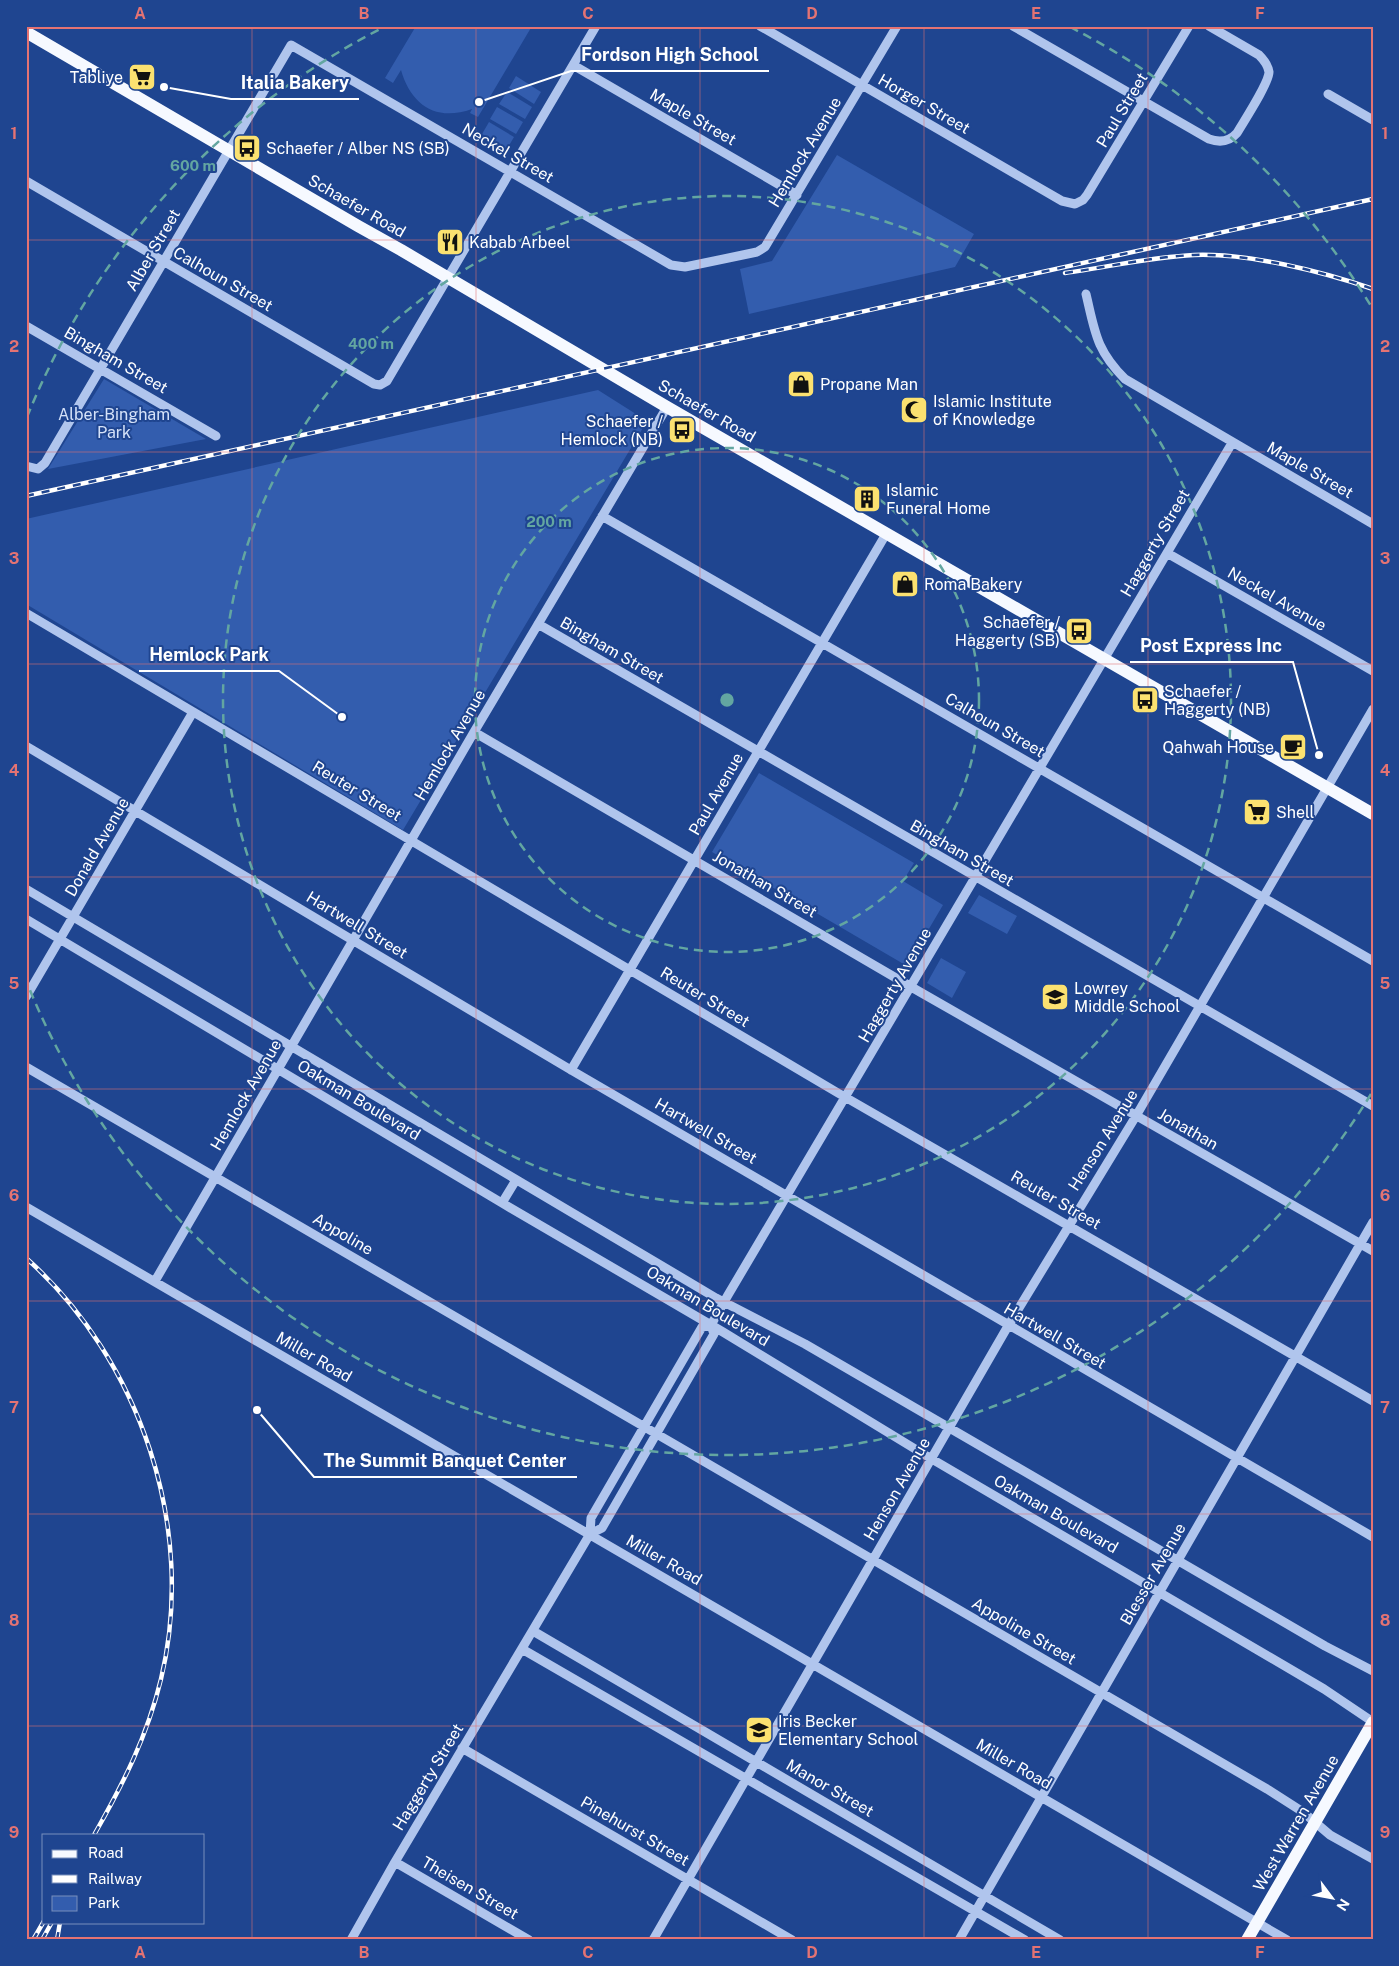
<svg xmlns="http://www.w3.org/2000/svg" width="1399" height="1966" font-family="'Public Sans',sans-serif">
<rect width="100%" height="100%" fill="#1f4590"/>
<!-- green -->
<path fill="#335dae" d="M 416,26 L 532,26 L 478,117 L 470,113 L 472,109 C 436,122 411,105 401,70 L 393,83 L 385,78 Z
M 516,76 L 541,92 L 534,104 L 509,88 Z
M 507,92 L 532,107 L 525,119 L 499,104 Z
M 497,107 L 523,122 L 516,134 L 490,119 Z
M 489,122 L 514,137 L 507,149 L 482,134 Z
M 837,155 L 974,234 L 955,267 L 749,314 L 740,269 L 772,261 Z
M 104,379 L 206,439 L 48,469 Z
M 598,390 L 647,421 L 403,830 L 26,604 L 26,519 Z
M 759,773 L 914,863 L 903,881 L 943,905 L 907,966 L 712,852 Z
M 979,895 L 1017,916 L 1007,934 L 968,913 Z
M 941,958 L 966,972 L 952,998 L 927,983 Z"/>
<g fill="none" stroke-linecap="round" stroke-linejoin="round">
<!-- minor -->
<path stroke="#b0c5ed" stroke-width="9" d="M 760,26 L 1062,201 L 1075,204 L 1083,200 L 1087,195 L 1189,26
M 1013,26 L 1209,139 C 1220,143 1229,142 1237,133 C 1244,121 1269,83 1269,72 C 1268,65 1264,60 1259,55 L 1209,26
M 573,65 L 797,195
M 1328,94 L 1373,120
M 26,181 L 374,384 L 380,385 L 387,381 L 596,26
M 1086,294 C 1095,332 1096,350 1125,379 L 1373,524
M 26,326 L 216,436
M 26,466 L 38,469 L 45,463 L 291,45 L 671,265 L 685,267 L 757,252 L 765,247 L 897,26
M 602,516 L 1373,961
M 1167,553 L 1373,671
M 26,613 L 838,1093 L 1373,1401
M 538,624 L 1373,1106
M 474,732 L 920,992 L 1373,1251
M 26,746 L 571,1070 L 1373,1537
M 26,889 L 716,1298 L 805,1344 L 1325,1646 L 1373,1671
M 26,919 L 502,1203 L 723,1332 L 925,1455 L 1324,1689 L 1373,1722
M 26,997 L 193,712
M 26,1067 L 1267,1789 L 1303,1812 L 1330,1835 L 1373,1859
M 571,1070 L 886,534
M 502,1203 L 516,1180
M 26,1207 L 1287,1940
M 155,1281 L 474,732 L 667,407
M 590,1534 L 602,1528 L 714,1334 L 711,1325
M 533,1631 L 1060,1940
M 522,1649 L 1025,1940
M 462,1748 L 792,1940
M 395,1862 L 529,1940
M 351,1940 L 395,1862 L 590,1534 L 591,1518 L 702,1327 L 711,1325 L 728,1295 L 1232,443
M 653,1940 L 1008,1326 L 1136,1116 L 1373,709
M 959,1940 L 1373,1222"/>
<!-- major -->
<path stroke="#f6f9ff" stroke-width="12" d="M 26,32 L 358,226 L 401,250 L 667,407 L 1373,814
M 1247,1940 L 1373,1722"/>
<!-- rail casing -->
<g stroke="#fff" stroke-width="4.5">
<path id="rail" d="M 1065,273 C 1108,267 1151,257 1194,255 C 1248,253 1321,271 1373,289
M 26,496 L 1373,199
M 26,1258 C 141,1360 197,1529 161,1679 C 147,1737 123,1784 94,1835
M 33,1940 L 44,1921
M 42,1940 L 52,1922
M 57,1940 L 60,1922"/>
</g>
<!-- rail -->
<use href="#rail" stroke="#1f4590" stroke-width="2.5" stroke-dasharray="8" stroke-linecap="butt"/>
</g>
<!-- grid -->
<path fill="none" stroke="#e47373" stroke-width="1" stroke-opacity="0.55" d="M 252,26 L 252,1940M 476,26 L 476,1940M 700,26 L 700,1940M 924,26 L 924,1940M 1148,26 L 1148,1940M 26,240 L 1373,240M 26,452 L 1373,452M 26,664 L 1373,664M 26,877 L 1373,877M 26,1089 L 1373,1089M 26,1301 L 1373,1301M 26,1514 L 1373,1514M 26,1726 L 1373,1726"/>
<!-- distance rings -->
<g fill="none" stroke="#63a6a1" stroke-width="2.5" stroke-dasharray="9 6">
<circle cx="727" cy="700" r="252"/>
<circle cx="727" cy="700" r="504"/>
<path d="M1371 1094A755 755 0 0 1 27 983M27 417A755 755 0 0 1 384 27M1070 27A755 755 0 0 1 1371 306"/>
</g>
<!-- icons -->
<defs>
<g id="supermarket-square" transform="scale(1.4375)"><rect x="-9" y="-9" width="18" height="18" rx="4" fill="#fbe170" stroke="#1f4590"/><path d="M-6-5.5h2.5l.6 2H6L4.5 2H-2.5L-4.4-4H-6ZM-1.5 3.2a1.3 1.3 0 1 0 .1 0ZM3 3.2a1.3 1.3 0 1 0 .1 0Z" fill="#111"/></g>
<g id="bus-square" transform="scale(1.4375)"><rect x="-9" y="-9" width="18" height="18" rx="4" fill="#fbe170" stroke="#1f4590"/><path d="M-5-6H5V4H4V6H2V4H-2V6H-4V4H-5ZM-3.5-4V0h7V-4ZM-3.5 1.2v1.5H-2V1.2ZM2 1.2v1.5H3.5V1.2Z" fill="#111"/></g>
<g id="restaurant-square" transform="scale(1.4375)"><rect x="-9" y="-9" width="18" height="18" rx="4" fill="#fbe170" stroke="#1f4590"/><path d="M-5-6h1v4h1v-4h1v4h1v-4h1v5L-1.5 .5V6h-2V.5L-5-1ZM5-6V6H3V1.5H1.5Q1.5-4 5-6Z" fill="#111"/></g>
<g id="shop-square" transform="scale(1.4375)"><rect x="-9" y="-9" width="18" height="18" rx="4" fill="#fbe170" stroke="#1f4590"/><path d="M-5-2.5h2.3a2.7 3.5 0 0 1 5.4 0H5L5.5 6h-11ZM-1.5-2.5h3a1.5 2.3 0 0 0-3 0Z" fill="#111"/></g>
<g id="mosque-square" transform="scale(1.4375)"><rect x="-9" y="-9" width="18" height="18" rx="4" fill="#fbe170" stroke="#1f4590"/><path d="M3.5-4.9A6 6 0 1 0 3.5 4.9A5 5 0 1 1 3.5-4.9Z" fill="#111"/></g>
<g id="building-square" transform="scale(1.4375)"><rect x="-9" y="-9" width="18" height="18" rx="4" fill="#fbe170" stroke="#1f4590"/><path d="M-4-6H4V6H1V3H-1V6H-4ZM-2.5-4.3h1.7v1.8h-1.7ZM.8-4.3h1.7v1.8H.8ZM-2.5-1h1.7V.8h-1.7ZM.8-1h1.7V.8H.8Z" fill="#111"/></g>
<g id="cafe-square" transform="scale(1.4375)"><rect x="-9" y="-9" width="18" height="18" rx="4" fill="#fbe170" stroke="#1f4590"/><path d="M-5.5-4.5H6V0H3Q3 3.5 0 3.5H-2.5Q-5.5 3.5-5.5 0ZM3-3.2v2h1.7v-2ZM-6 4.5H4V6H-6Z" fill="#111"/></g>
<g id="school-square" transform="scale(1.4375)"><rect x="-9" y="-9" width="18" height="18" rx="4" fill="#fbe170" stroke="#1f4590"/><path d="M0-5L7-2L0 1L-7-2ZM-4 1L0 2.5L4 1V4Q0 6-4 4Z" fill="#111"/></g>
</defs>
<g fill-rule="evenodd">
<use href="#supermarket-square" x="142" y="77"/>
<use href="#bus-square" x="247" y="148"/>
<use href="#restaurant-square" x="450" y="242"/>
<use href="#shop-square" x="801" y="384"/>
<use href="#mosque-square" x="914" y="410"/>
<use href="#bus-square" x="682" y="430"/>
<use href="#building-square" x="867" y="499"/>
<use href="#shop-square" x="905" y="584"/>
<use href="#bus-square" x="1079" y="631"/>
<use href="#bus-square" x="1145" y="700"/>
<use href="#cafe-square" x="1293" y="747"/>
<use href="#supermarket-square" x="1257" y="812"/>
<use href="#school-square" x="1055" y="997"/>
<use href="#school-square" x="759" y="1730"/>
</g>
<g text-anchor="middle" dominant-baseline="central" stroke-width="4" stroke-linejoin="round" paint-order="stroke">
<!-- poi labels -->
<g font-size="16" fill="#fff" stroke="#1f4590" text-anchor="start">
<text x="123" y="77" text-anchor="end">Tabliye</text>
<text x="266" y="148">Schaefer / Alber NS (SB)</text>
<text x="469" y="242">Kabab Arbeel</text>
<text x="820" y="384">Propane Man</text>
<text x="933" y="401">Islamic Institute<tspan x="933" dy="18">of Knowledge</tspan></text>
<text x="663" y="421" text-anchor="end">Schaefer /<tspan x="663" dy="18">Hemlock (NB)</tspan></text>
<text x="886" y="490">Islamic<tspan x="886" dy="18">Funeral Home</tspan></text>
<text x="924" y="584">Roma Bakery</text>
<text x="1060" y="622" text-anchor="end">Schaefer /<tspan x="1060" dy="18">Haggerty (SB)</tspan></text>
<text x="1164" y="691">Schaefer /<tspan x="1164" dy="18">Haggerty (NB)</tspan></text>
<text x="1274" y="747" text-anchor="end">Qahwah House</text>
<text x="1276" y="812">Shell</text>
<text x="1074" y="988">Lowrey<tspan x="1074" dy="18">Middle School</tspan></text>
<text x="778" y="1721">Iris Becker<tspan x="778" dy="18">Elementary School</tspan></text>
</g>
<!-- street labels -->
<g font-size="16" fill="#fff" stroke="#1f4590">
<text transform="translate(924 104) rotate(30)">Horger Street</text>
<text transform="translate(1122 110) rotate(-59)">Paul Street</text>
<text transform="translate(693 117) rotate(30)">Maple Street</text>
<text transform="translate(805 152) rotate(-59)">Hemlock Avenue</text>
<text transform="translate(508 153) rotate(30)">Neckel Street</text>
<text transform="translate(357 206) rotate(30)">Schaefer Road</text>
<text transform="translate(153 250) rotate(-60)">Alber Street</text>
<text transform="translate(223 279) rotate(30)">Calhoun Street</text>
<text transform="translate(116 360) rotate(30)">Bingham Street</text>
<text transform="translate(707 411) rotate(30)">Schaefer Road</text>
<text transform="translate(1310 470) rotate(30)">Maple Street</text>
<text transform="translate(1155 543) rotate(-60)">Haggerty Street</text>
<text transform="translate(1277 599) rotate(30)">Neckel Avenue</text>
<text transform="translate(612 650) rotate(30)">Bingham Street</text>
<text transform="translate(995 725) rotate(30)">Calhoun Street</text>
<text transform="translate(450 745) rotate(-60)">Hemlock Avenue</text>
<text transform="translate(357 791) rotate(31)">Reuter Street</text>
<text transform="translate(716 794) rotate(-60)">Paul Avenue</text>
<text transform="translate(97 847) rotate(-60)">Donald Avenue</text>
<text transform="translate(962 853) rotate(30)">Bingham Street</text>
<text transform="translate(765 884) rotate(30)">Jonathan Street</text>
<text transform="translate(357 925) rotate(31)">Hartwell Street</text>
<text transform="translate(895 985) rotate(-60)">Haggerty Avenue</text>
<text transform="translate(705 997) rotate(31)">Reuter Street</text>
<text transform="translate(246 1095) rotate(-60)">Hemlock Avenue</text>
<text transform="translate(359 1100) rotate(31)">Oakman Boulevard</text>
<text transform="translate(1188 1129) rotate(30)">Jonathan</text>
<text transform="translate(706 1131) rotate(30)">Hartwell Street</text>
<text transform="translate(1103 1140) rotate(-58)">Henson Avenue</text>
<text transform="translate(1056 1200) rotate(30)">Reuter Street</text>
<text transform="translate(343 1234) rotate(30)">Appoline</text>
<text transform="translate(708 1306) rotate(31)">Oakman Boulevard</text>
<text transform="translate(1055 1336) rotate(30)">Hartwell Street</text>
<text transform="translate(314 1357) rotate(30)">Miller Road</text>
<text transform="translate(897 1489) rotate(-60)">Henson Avenue</text>
<text transform="translate(1056 1514) rotate(30)">Oakman Boulevard</text>
<text transform="translate(664 1560) rotate(30)">Miller Road</text>
<text transform="translate(1153 1574) rotate(-60)">Blesser Avenue</text>
<text transform="translate(1024 1631) rotate(30)">Appoline Street</text>
<text transform="translate(1014 1764) rotate(30)">Miller Road</text>
<text transform="translate(428 1777) rotate(-59)">Haggerty Street</text>
<text transform="translate(830 1788) rotate(30)">Manor Street</text>
<text transform="translate(1296 1823) rotate(-60)">West Warren Avenue</text>
<text transform="translate(635 1831) rotate(30)">Pinehurst Street</text>
<text transform="translate(470 1888) rotate(30)">Theisen Street</text>
</g>
<!-- park labels -->
<g font-size="16" fill="#d5e2f9" stroke="#1f4590">
<text x="114" y="414">Alber-Bingham<tspan x="114" dy="18">Park</tspan></text>
</g>
</g>
<circle cx="727" cy="700" r="8" fill="#63a6a1" stroke="#1f4590" stroke-width="2.5"/>
<g font-size="15" text-anchor="middle" font-weight="bold" fill="#63a6a1" stroke="#1f4590" stroke-width="4" stroke-linejoin="round" paint-order="stroke">
<text x="193" y="171">600 m</text>
<text x="371" y="349">400 m</text>
<text x="549" y="527">200 m</text>
</g>
<!-- callouts -->
<path fill="none" stroke="#fff" stroke-width="2" d="M479 102L571 71H769M164 87L231 99H359M1319 755L1293 662H1130M342 717L279 671H139M257 1410L314 1477H577"/>
<g fill="#fff" stroke="#1f4590" stroke-width="2">
<circle cx="479" cy="102" r="5"/>
<circle cx="164" cy="87" r="5"/>
<circle cx="1319" cy="755" r="5"/>
<circle cx="342" cy="717" r="5"/>
<circle cx="257" cy="1410" r="5"/>
</g>
<g font-size="18" text-anchor="middle" font-weight="bold" fill="#fff" stroke="#1f4590" stroke-width="4" stroke-linejoin="round" paint-order="stroke">
<text x="670" y="61">Fordson High School</text>
<text x="295" y="89">Italia Bakery</text>
<text x="1211" y="652">Post Express Inc</text>
<text x="209" y="661">Hemlock Park</text>
<text x="445" y="1467">The Summit Banquet Center</text>
</g>
<!-- border -->
<rect width="1399" height="1966" fill="none" stroke="#1f4590" stroke-width="55"/>
<!-- legend -->
<rect x="42" y="1834" width="162" height="90" fill="#1f4590" stroke="#798fbc"/>
<rect x="52" y="1850" width="25" height="8" fill="#f6f9ff" stroke="#798fbc"/>
<text x="88" y="1858" font-size="15" fill="#ffffff">Road</text>
<rect x="52" y="1875" width="25" height="8" fill="#ffffff" stroke="#798fbc"/>
<text x="88" y="1884" font-size="15" fill="#ffffff">Railway</text>
<rect x="52" y="1896" width="25" height="15" fill="#335dae" stroke="#798fbc"/>
<text x="88" y="1908" font-size="15" fill="#ffffff">Park</text>
<!-- north arrow -->
<g transform="translate(1332 1898) rotate(122)" stroke="#1f4590" stroke-width="4" paint-order="stroke">
<path d="M0-4L9 19L0 12L-9 19Z" fill="#ffffff"/>
<text y="-8" font-size="14" font-weight="bold" text-anchor="middle" fill="#ffffff">N</text>
</g>
<rect x="28" y="28" width="1344" height="1910" fill="none" stroke="#e47373" stroke-width="2"/>
<g font-size="16" text-anchor="middle" font-weight="bold" fill="#e47373">
<text x="140" y="19">A</text>
<text x="364" y="19">B</text>
<text x="588" y="19">C</text>
<text x="812" y="19">D</text>
<text x="1036" y="19">E</text>
<text x="1260" y="19">F</text>
<text x="14" y="139">1</text>
<text x="1385" y="139">1</text>
<text x="14" y="352">2</text>
<text x="1385" y="352">2</text>
<text x="14" y="564">3</text>
<text x="1385" y="564">3</text>
<text x="14" y="776">4</text>
<text x="1385" y="776">4</text>
<text x="14" y="989">5</text>
<text x="1385" y="989">5</text>
<text x="14" y="1201">6</text>
<text x="1385" y="1201">6</text>
<text x="14" y="1413">7</text>
<text x="1385" y="1413">7</text>
<text x="14" y="1626">8</text>
<text x="1385" y="1626">8</text>
<text x="14" y="1838">9</text>
<text x="1385" y="1838">9</text>
<text x="140" y="1958">A</text>
<text x="364" y="1958">B</text>
<text x="588" y="1958">C</text>
<text x="812" y="1958">D</text>
<text x="1036" y="1958">E</text>
<text x="1260" y="1958">F</text>
</g>
</svg>
